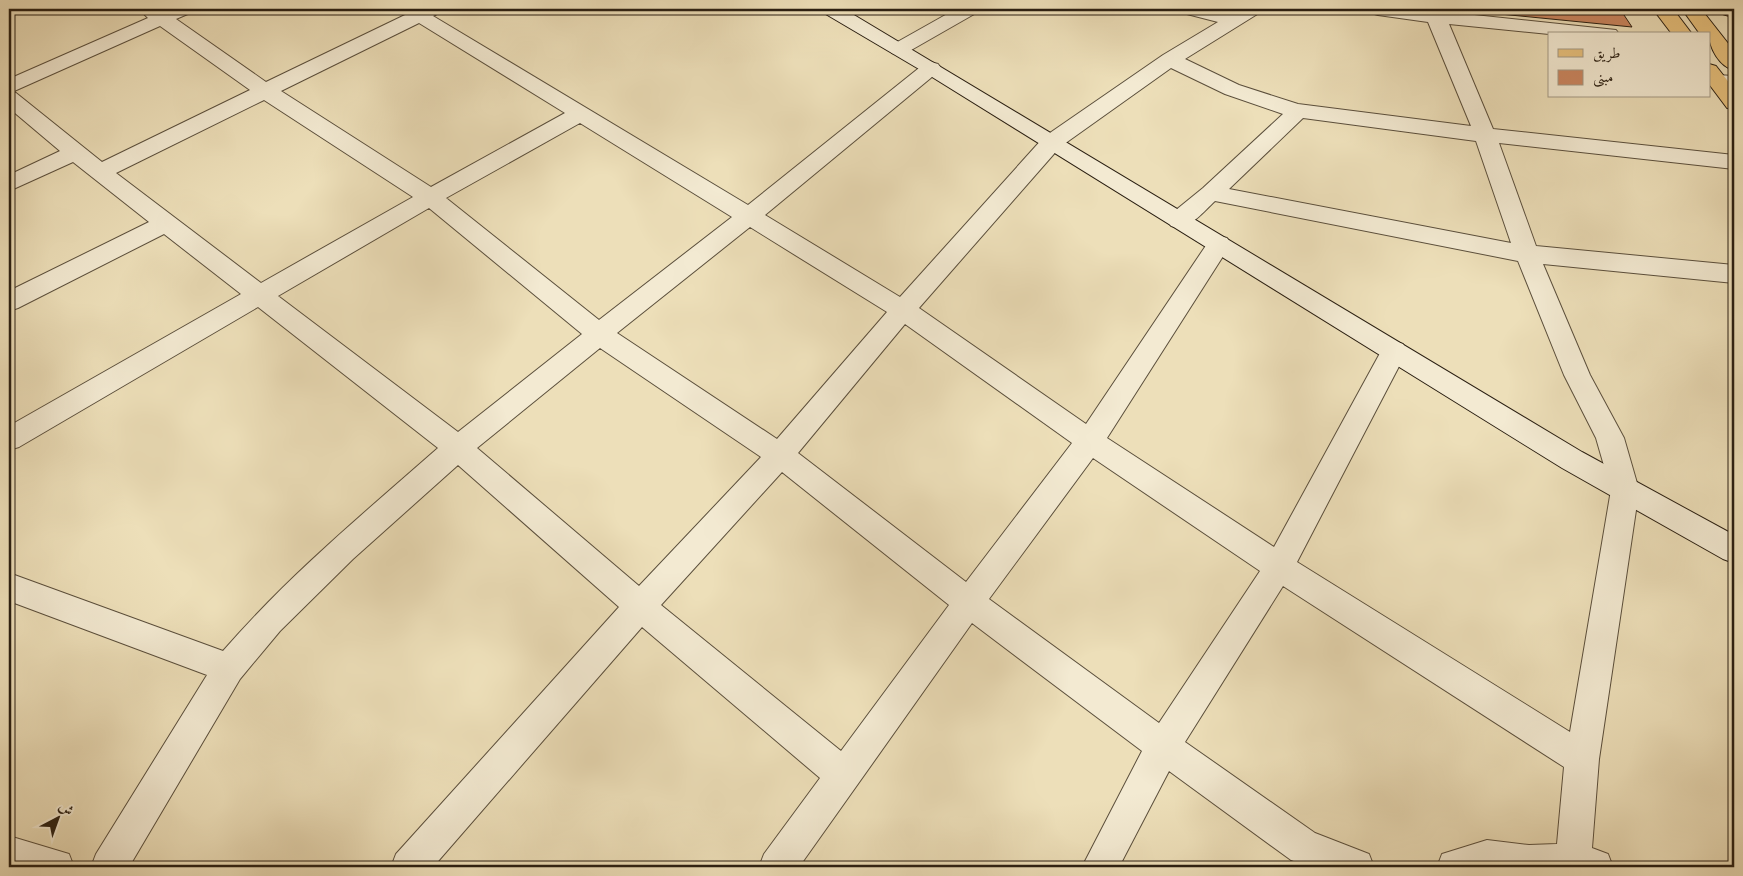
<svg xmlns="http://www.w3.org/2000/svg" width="1743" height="876" font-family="'IM FELL English',Amiri,serif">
<rect width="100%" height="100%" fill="#eddfb9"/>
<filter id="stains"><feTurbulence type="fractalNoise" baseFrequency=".004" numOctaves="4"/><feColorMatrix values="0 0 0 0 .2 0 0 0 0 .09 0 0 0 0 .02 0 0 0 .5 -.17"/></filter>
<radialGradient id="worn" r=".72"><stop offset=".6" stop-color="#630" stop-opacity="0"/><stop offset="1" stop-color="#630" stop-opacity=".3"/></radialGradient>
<!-- building -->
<path fill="#ca8660" stroke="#2a1f12" d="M 1497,9 L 1620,9 L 1632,27 L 1500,14 Z
M 1711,9 L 1734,9 L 1734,18 L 1714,12 Z"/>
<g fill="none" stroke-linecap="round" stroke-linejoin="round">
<!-- minor casing -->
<g stroke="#5b4f3c" stroke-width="2">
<path id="minor" d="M 139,9 L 160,9 L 163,11 L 168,9 L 192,9 L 190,13 L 176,19 L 266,82 L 405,15 L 400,9 L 441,9 L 439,13 L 433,16 L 748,205 L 924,64 L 931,62 L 938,64 L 941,68 L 938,72 L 765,215 L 900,297 L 1044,137 L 1163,55 L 1218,22 L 1183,13 L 1181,9 L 1212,9 L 1231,14 L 1239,9 L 1261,9 L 1259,13 L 1185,59 L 1239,85 L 1298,104 L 1471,126 L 1428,22 L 1378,15 L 1371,13 L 1369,9 L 1418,9 L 1616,30 L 1619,34 L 1549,34 L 1449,24 L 1493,129 L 1734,155 L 1734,169 L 1499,143 L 1536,246 L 1734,265 L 1734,283 L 1543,264 L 1590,375 L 1624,438 L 1639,490 L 1599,759 L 1592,848 L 1608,854 L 1613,867 L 1437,867 L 1442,854 L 1487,840 L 1529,845 L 1557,844 L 1564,767 L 1283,586 L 1185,742 L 1315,833 L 1369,854 L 1374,867 L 1310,867 L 1291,860 L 1169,771 L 1119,867 L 1082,867 L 1142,751 L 972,623 L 799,867 L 759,867 L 764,854 L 820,778 L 642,627 L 433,867 L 391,867 L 396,854 L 619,607 L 458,465 L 353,559 L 280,631 L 240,679 L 129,867 L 91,867 L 96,854 L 207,675 L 9,601 L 9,573 L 223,651 C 288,576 364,513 438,448 L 258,307 L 19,447 L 9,450 L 9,426 L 241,294 L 164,234 L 18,308 L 9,311 L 9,291 L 149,222 L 73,162 L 9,191 L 9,175 L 60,151 L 9,108 L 9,79 L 148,18 ZM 419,23 L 565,113 L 431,187 L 281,91 ZM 160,26 L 250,90 L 102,162 L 16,93 L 12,92 ZM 1171,68 L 1225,94 L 1283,114 L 1203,188 L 1171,214 L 1167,220 L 1171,226 C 1189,231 1202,213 1215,201 L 1518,261 L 1564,375 L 1596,438 L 1611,490 L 1570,732 L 1297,562 L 1407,351 L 1403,344 L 1394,341 L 1385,344 L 1274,547 L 1107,438 L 1227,250 L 1231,244 L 1227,238 L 1219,236 L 1211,238 L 1086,424 L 919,308 L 1060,147 ZM 264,100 L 413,197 L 261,283 L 116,173 ZM 1303,118 L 1476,141 L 1511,243 L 1229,189 ZM 580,123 L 732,217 L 599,320 L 446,198 ZM 429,208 L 582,334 L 458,432 L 278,296 ZM 750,227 L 887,312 L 777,439 L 617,333 ZM 905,324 L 1072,443 L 966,582 L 798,453 ZM 600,348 L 761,457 L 639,586 L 477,448 ZM 1093,458 L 1260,571 L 1159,723 L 989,599 ZM 782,472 L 949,605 L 841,751 L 661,605 Z
M 956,9 L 979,9 L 976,13 L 906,53 L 899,55 L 892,53 L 889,49 L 892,45 Z
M 1717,75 L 1734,76 L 1734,88 L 1710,85 L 1710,77 Z
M 9,836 L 69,854 L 74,867 L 9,867 Z"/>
</g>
<!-- secondary casing -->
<g stroke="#2a1f12" stroke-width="2">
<path id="secondary" d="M 821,9 L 844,9 L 1582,452 L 1734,535 L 1734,563 L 1723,559 L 1562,468 L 924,72 L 824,13 Z"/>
</g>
<!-- primary casing -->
<g stroke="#2a1f12" stroke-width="2">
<path id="primary" d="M 1653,9 L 1673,9 L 1692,34 L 1672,34 Z
M 1682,9 L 1701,9 L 1734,51 L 1734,70 C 1720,67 1709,48 1709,34 L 1700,34 Z
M 1709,64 L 1716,66 L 1734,89 L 1734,109 L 1727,108 L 1709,84 Z"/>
</g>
<!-- minor -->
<use href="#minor" fill="#f3ead2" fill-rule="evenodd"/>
<!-- secondary -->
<use href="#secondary" fill="#f3ead2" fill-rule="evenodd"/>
<!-- primary -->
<use href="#primary" fill="#e6c07c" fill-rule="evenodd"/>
</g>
<!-- margin -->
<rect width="1743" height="876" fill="none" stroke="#eddfb9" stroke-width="30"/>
<rect x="10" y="10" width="1723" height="856" fill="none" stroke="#2a1f12" stroke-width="2.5"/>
<rect x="15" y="15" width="1713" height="846" fill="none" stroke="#2a1f12"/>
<!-- legend -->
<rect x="1548" y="32" width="162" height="65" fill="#f3ead2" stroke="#a39985"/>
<rect x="1558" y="49" width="25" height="8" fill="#e6c07c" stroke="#a39985"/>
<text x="1593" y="58" font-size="15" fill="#2a1f12">طريق</text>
<rect x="1558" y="70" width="25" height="15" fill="#ca8660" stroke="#a39985"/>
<text x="1593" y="82" font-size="15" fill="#2a1f12">مبنى</text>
<!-- north arrow -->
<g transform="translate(58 818) rotate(41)" stroke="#f3ead2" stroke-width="4" paint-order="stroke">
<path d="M0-4L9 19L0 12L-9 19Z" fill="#2a1f12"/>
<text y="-8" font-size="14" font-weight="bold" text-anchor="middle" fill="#2a1f12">ش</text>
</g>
<rect width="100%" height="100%" filter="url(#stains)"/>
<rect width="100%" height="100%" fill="url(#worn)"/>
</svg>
